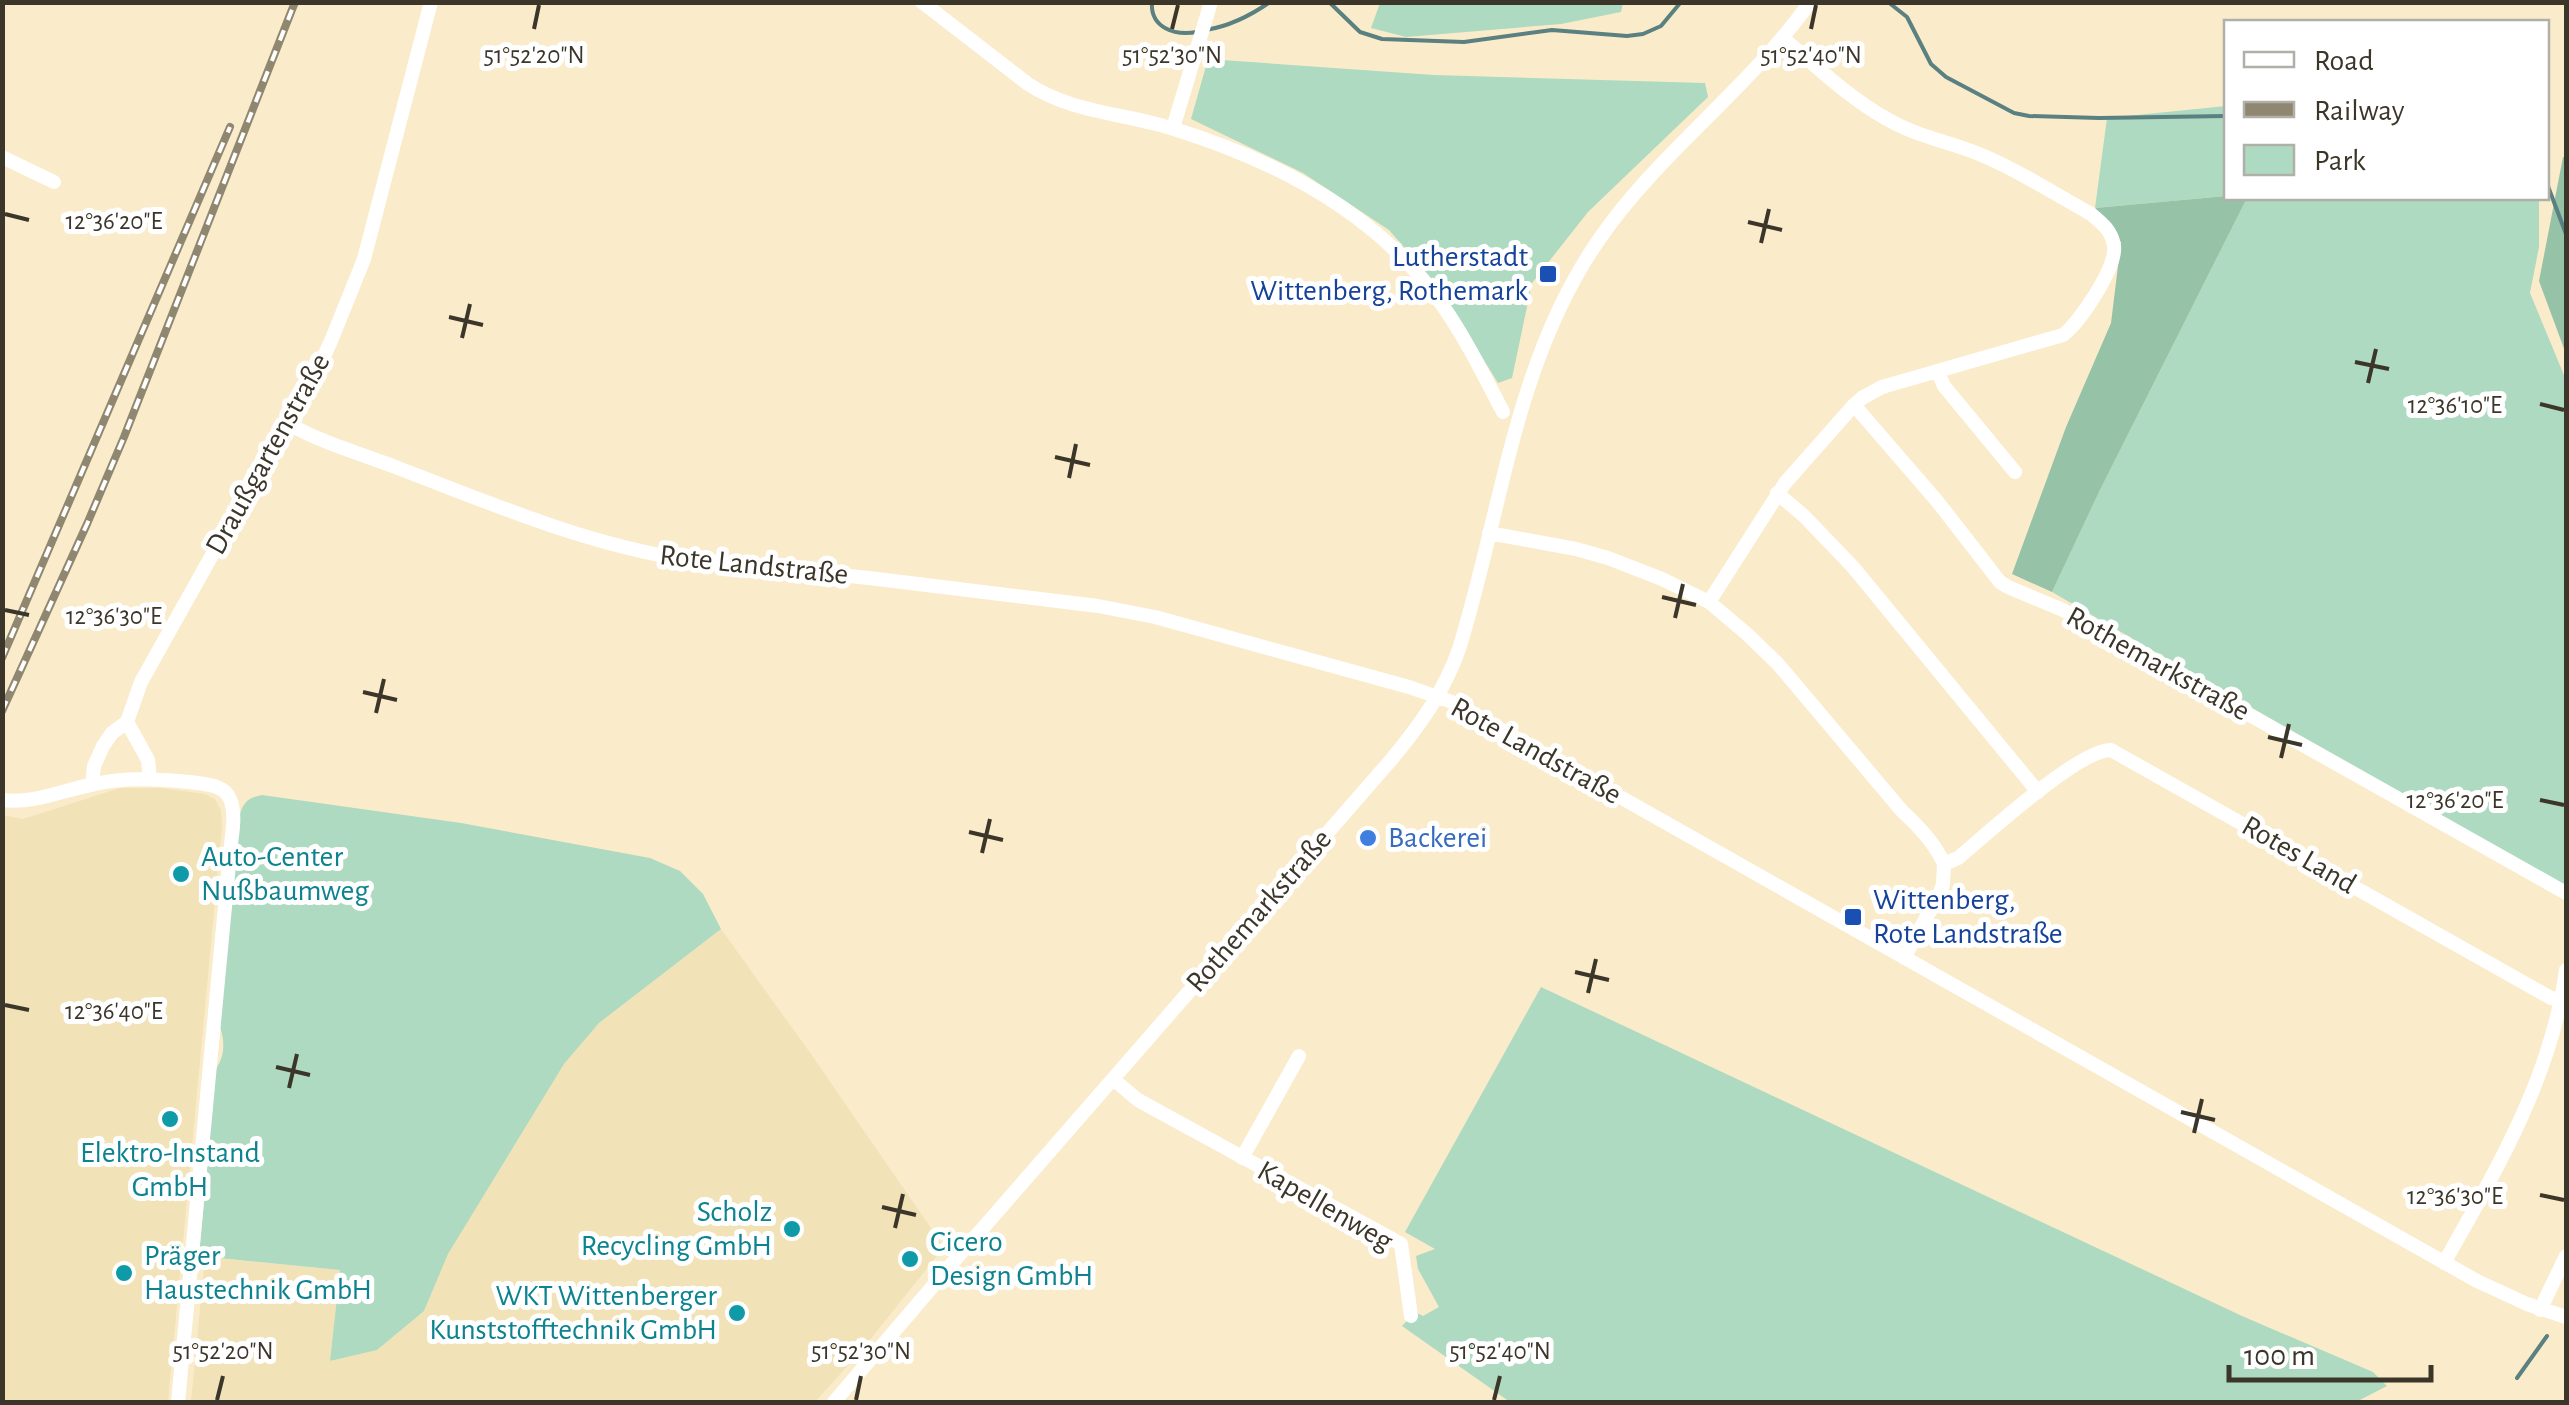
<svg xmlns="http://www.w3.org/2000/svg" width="2569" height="1405" font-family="'Alegreya Sans',sans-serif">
<rect width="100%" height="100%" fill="#faecca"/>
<!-- built -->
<path fill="#f2e2b8" d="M 120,788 L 160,788 L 205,794 L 215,799 L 221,810 L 222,827 L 168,1402 L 3,1402 L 3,815 L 23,819 Z
M 721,929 L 811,1054 L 944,1247 L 862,1350 L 815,1402 L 191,1402 L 205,1257 L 340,1270 L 330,1361 L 377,1350 L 424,1311 L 448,1254 L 564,1064 L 599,1023 Z"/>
<!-- green -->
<path fill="#addac0" d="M 1380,3 L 1623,3 L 1621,12 L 1561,24 L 1406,37 L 1371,28 Z
M 1208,59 L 1434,75 L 1705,83 L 1708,97 L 1588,212 L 1532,283 L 1512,378 L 1498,383 L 1438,286 L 1389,230 L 1303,173 L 1191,119 Z
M 2226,106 L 2226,196 L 2095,208 L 2107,118 Z
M 2247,198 L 2539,198 L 2539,247 L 2530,293 L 2566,380 L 2566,886 L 2299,735 L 2052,592 L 2100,490 Z
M 262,795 L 461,823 L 650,858 L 680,871 L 703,894 L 721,929 L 599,1023 L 564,1064 L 448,1254 L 424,1311 L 377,1350 L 330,1361 L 340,1270 L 199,1256 L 216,1069 C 225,1055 225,1042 220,1027 L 240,814 C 244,801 249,798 262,795 Z
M 1541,987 L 2242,1316 L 2373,1372 L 2387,1386 L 2356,1402 L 1510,1402 L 1402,1326 L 1415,1312 L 1423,1316 L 1439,1307 L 1418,1269 L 1416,1256 L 1435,1249 L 1405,1232 Z"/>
<!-- forest -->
<path fill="#96c2a8" d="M 2563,157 L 2566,158 L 2566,354 L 2539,281 Z
M 2226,196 L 2247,198 L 2100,490 L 2052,592 L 2012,574 L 2066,427 L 2111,323 L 2121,242 L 2095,208 Z"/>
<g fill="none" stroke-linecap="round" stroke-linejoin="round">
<!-- stream -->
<path stroke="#5a8081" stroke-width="4" d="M 1152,2 C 1150,28 1175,36 1197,32
M 1329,2 L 1360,32 L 1382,39 L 1464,42 L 1552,30 L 1627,36 L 1643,34 L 1661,26 L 1681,2
M 1888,2 L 1907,17 L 1931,64 L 1946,77 L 2014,113 L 2029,116 L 2099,118 L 2226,116
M 1206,30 C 1230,26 1250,16 1270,2
M 2546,181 L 2566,234
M 2517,1378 L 2547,1336"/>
<!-- minor -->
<path stroke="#fff" stroke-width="14" d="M 922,2 L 1028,84 C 1072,113 1125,113 1174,129 C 1277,161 1380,215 1443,306 C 1466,339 1484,376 1503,412
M 1173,128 L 1211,2
M 2,157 L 54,182
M 1938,372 L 1944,386 L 2015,472
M 1854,405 L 1937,501 L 2000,582 L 2008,587 L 2063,610 L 2566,893
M 291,425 C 320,442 364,455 398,468 C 490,503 585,544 683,559 L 869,578 L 1098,606 L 1155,617 L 1409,687 L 1452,702 L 2477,1281 L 2527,1304 L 2566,1317
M 1777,493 L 1804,516 L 1853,567 L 2038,792
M 1489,533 L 1576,549 L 1608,558 L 1662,579 L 1709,602 L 1747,634 L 1778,664 L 1902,811 C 1918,826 1935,843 1944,864
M 1709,602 L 1785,483 L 1854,405 L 1862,398 L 1882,387 L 2063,335 C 2080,322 2117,267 2114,246 C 2112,231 2102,223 2091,214 C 2053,193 2015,168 1974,152 C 1945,141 1914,135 1887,119 C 1849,98 1816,66 1783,38
M 127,722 L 148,760 L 150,779
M 92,784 L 94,766 L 103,746 L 112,733 L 127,722 L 141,682 L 263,464 L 297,414 L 331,341 L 364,259 L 431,2
M 2,800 C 35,804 63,790 95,784 C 126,777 157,779 189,782 C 203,784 224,784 230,799 C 237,815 231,838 230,854 L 178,1402
M 1904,958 L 1940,893 L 1943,884 L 1944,864 L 1958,858 C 1987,834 2078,750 2111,750 L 2551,998 L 2562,1000
M 1113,1079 L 1138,1100 L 1401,1244 L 1411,1316
M 1242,1158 L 1299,1056
M 2444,1263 C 2496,1171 2552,1076 2566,970
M 2540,1310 L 2566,1256
M 834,1402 L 962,1252 L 1391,760 C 1420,725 1444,692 1459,649 C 1502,511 1514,363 1598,241 C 1658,153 1748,90 1810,2"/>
<!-- rail casing -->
<g stroke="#908771" stroke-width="8">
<path id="rail" d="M 2,658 L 230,127
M 2,711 L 87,524 L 124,437 L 295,2"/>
</g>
<!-- rail -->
<use href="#rail" stroke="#fff" stroke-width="4" stroke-dasharray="11" stroke-linecap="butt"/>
</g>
<!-- ticks -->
<path fill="none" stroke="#3b3629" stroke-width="4" d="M 534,29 L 539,5M 1172,29 L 1178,5M 1811,29 L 1816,5M 5,214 L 29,220M 1748,222 L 1782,230M 1761,243 L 1769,209M 449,317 L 483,325M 462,338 L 470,304M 2355,362 L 2389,369M 2368,383 L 2376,349M 2540,404 L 2564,410M 1055,457 L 1090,465M 1069,478 L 1076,444M 1662,597 L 1696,605M 5,610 L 29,615M 1675,618 L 1683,584M 363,692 L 397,700M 376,713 L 384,679M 2268,737 L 2302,745M 2281,758 L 2289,724M 2540,800 L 2564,805M 969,832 L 1003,840M 982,853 L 990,819M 1575,972 L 1609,980M 1588,993 L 1596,959M 5,1005 L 29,1010M 276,1067 L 310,1075M 289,1088 L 297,1054M 2181,1112 L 2215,1120M 2194,1133 L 2202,1099M 2540,1195 L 2564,1200M 882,1207 L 916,1215M 895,1228 L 903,1194M 217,1400 L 223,1376M 856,1400 L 861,1376M 1494,1400 L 1500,1376"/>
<!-- markers -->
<g fill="#1a4fb4" stroke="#fff" stroke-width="4">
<rect x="1538" y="264" width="20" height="20" rx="5"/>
<rect x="1843" y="907" width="20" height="20" rx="5"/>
</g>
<circle fill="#3f7fe0" stroke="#fff" stroke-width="4" cx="1368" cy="838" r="10"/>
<g fill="#0f9aa8" stroke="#fff" stroke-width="4">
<circle cx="181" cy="874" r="10"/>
<circle cx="170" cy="1119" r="10"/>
<circle cx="792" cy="1229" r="10"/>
<circle cx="910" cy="1259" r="10"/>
<circle cx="124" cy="1273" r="10"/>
<circle cx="737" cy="1313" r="10"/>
</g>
<g text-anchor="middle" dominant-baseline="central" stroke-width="10" stroke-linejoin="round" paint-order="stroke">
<!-- transit labels -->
<g font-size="30" fill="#164399" stroke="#fff" text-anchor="end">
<text x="1528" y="257">Lutherstadt<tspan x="1528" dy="34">Wittenberg, Rothemark</tspan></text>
<text x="1873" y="900" text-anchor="start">Wittenberg,<tspan x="1873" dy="34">Rote Landstraße</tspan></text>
</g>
<!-- street labels -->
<g font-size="30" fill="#3b3629" stroke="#fff">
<text transform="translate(268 454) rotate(-61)">Draußgartenstraße</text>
<text transform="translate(754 565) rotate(6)">Rote Landstraße</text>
<text transform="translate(2158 664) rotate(29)">Rothemarkstraße</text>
<text transform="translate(1536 751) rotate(29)">Rote Landstraße</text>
<text transform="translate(2299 855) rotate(30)">Rotes Land</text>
<text transform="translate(1259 911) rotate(-49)">Rothemarkstraße</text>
<text transform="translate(1325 1206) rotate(30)">Kapellenweg</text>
</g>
<!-- shop labels -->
<g font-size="30" fill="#366cbe" stroke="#fff" text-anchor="start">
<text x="1388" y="838">Backerei</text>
</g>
<!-- culture labels -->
<g font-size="30" fill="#0d838f" stroke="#fff" text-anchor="start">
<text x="201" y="857">Auto-Center<tspan x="201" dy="34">Nußbaumweg</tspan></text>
<text x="170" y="1153" text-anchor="middle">Elektro-Instand<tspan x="170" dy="34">GmbH</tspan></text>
<text x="772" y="1212" text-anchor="end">Scholz<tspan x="772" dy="34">Recycling GmbH</tspan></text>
<text x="930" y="1242">Cicero<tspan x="930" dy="34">Design GmbH</tspan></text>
<text x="144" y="1256">Präger<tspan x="144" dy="34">Haustechnik GmbH</tspan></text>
<text x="717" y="1296" text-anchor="end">WKT Wittenberger<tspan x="717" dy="34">Kunststofftechnik GmbH</tspan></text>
</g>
</g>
<g font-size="25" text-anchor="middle" fill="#3b3629" stroke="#fff" stroke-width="10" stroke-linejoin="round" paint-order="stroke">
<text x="534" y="63">51°52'20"N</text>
<text x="1172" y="63">51°52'30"N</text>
<text x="1811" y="63">51°52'40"N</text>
<text x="114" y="229">12°36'20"E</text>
<text x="2455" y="413">12°36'10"E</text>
<text x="114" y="624">12°36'30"E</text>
<text x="2455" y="808">12°36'20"E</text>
<text x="114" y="1019">12°36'40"E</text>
<text x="2455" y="1204">12°36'30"E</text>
<text x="223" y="1359">51°52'20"N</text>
<text x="861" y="1359">51°52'30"N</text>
<text x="1500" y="1359">51°52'40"N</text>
</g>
<!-- border -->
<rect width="2569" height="1405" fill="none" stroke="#3b3629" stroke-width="10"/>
<!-- legend -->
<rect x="2224" y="20" width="325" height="180" fill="#ffffff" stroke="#b1afa9" stroke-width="2.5"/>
<rect x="2244" y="52" width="50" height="15" fill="#ffffff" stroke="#b1afa9" stroke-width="2.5"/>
<text x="2314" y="70" font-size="30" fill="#3b3629">Road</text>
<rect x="2244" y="102" width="50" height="15" fill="#908771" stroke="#b1afa9" stroke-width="2.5"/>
<text x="2314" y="120" font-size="30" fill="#3b3629">Railway</text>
<rect x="2244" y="145" width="50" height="30" fill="#addac0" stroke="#b1afa9" stroke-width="2.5"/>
<text x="2314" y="170" font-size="30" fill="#3b3629">Park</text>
<!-- scale -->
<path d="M2229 1365v15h202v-15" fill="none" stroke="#3b3629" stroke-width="5"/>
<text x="2244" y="1365" font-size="30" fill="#3b3629" stroke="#ffffff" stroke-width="8" paint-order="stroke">100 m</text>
</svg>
